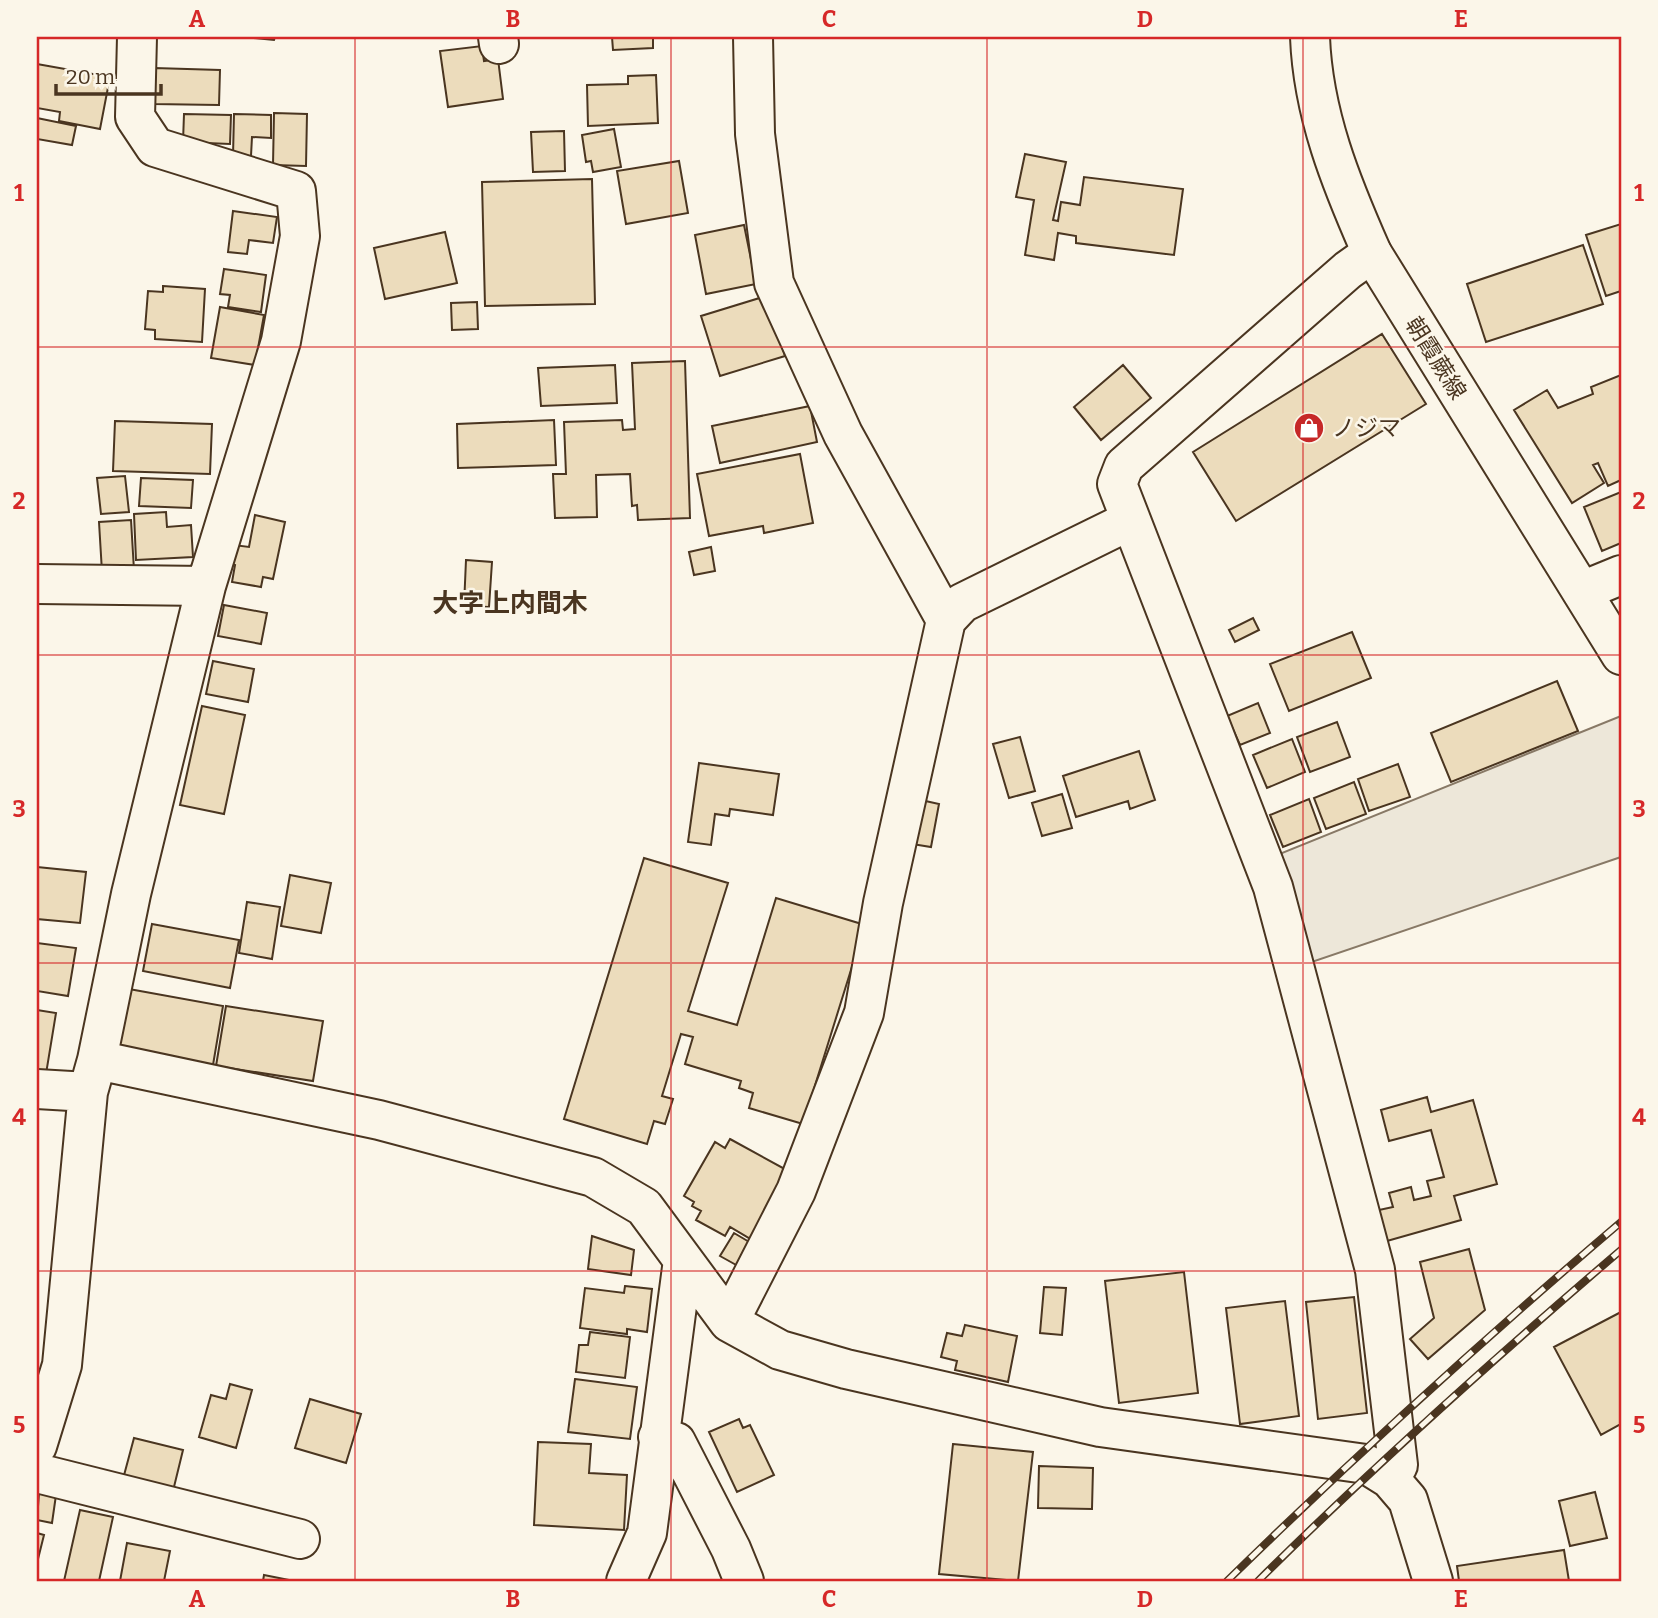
<svg xmlns="http://www.w3.org/2000/svg" width="1658" height="1618" font-family="Bitter,'Noto Sans JP',serif">
<rect width="100%" height="100%" fill="#fbf6e9"/>
<!-- parking -->
<path fill="#ede7d9" stroke="#887966" stroke-width="2" d="M 1621,716 L 1621,857 L 1303,965 L 1272,857 Z"/>
<!-- building -->
<path fill="#ecdcbc" stroke="#4a3520" stroke-width="2" d="M 245,37 L 275,37 L 274,40 Z
M 612,37 L 653,37 L 653,48 L 613,50 Z
M 482,46 L 484,61 L 498,59 L 503,99 L 448,107 L 440,51 Z
M 37,64 L 110,77 L 100,129 L 59,121 L 60,112 L 37,108 Z
M 154,68 L 220,70 L 219,105 L 153,104 Z
M 656,75 L 658,123 L 588,126 L 587,85 L 628,84 L 628,76 Z
M 274,113 L 307,114 L 306,166 L 273,165 Z
M 184,114 L 231,115 L 230,144 L 183,142 Z
M 234,114 L 271,115 L 271,138 L 252,137 L 251,156 L 233,156 Z
M 37,118 L 76,126 L 72,145 L 37,139 Z
M 614,129 L 621,167 L 593,172 L 591,161 L 586,162 L 582,135 Z
M 564,131 L 565,171 L 533,172 L 531,132 Z
M 1025,154 L 1066,162 L 1053,220 L 1058,221 L 1061,202 L 1080,205 L 1084,177 L 1183,189 L 1174,255 L 1076,243 L 1076,236 L 1058,233 L 1054,260 L 1025,255 L 1034,200 L 1016,197 Z
M 679,161 L 688,213 L 626,224 L 617,171 Z
M 592,179 L 595,304 L 485,306 L 482,182 Z
M 233,211 L 277,217 L 273,243 L 249,240 L 247,254 L 228,252 Z
M 1621,224 L 1621,291 L 1606,296 L 1586,235 Z
M 744,225 L 756,284 L 706,294 L 695,235 Z
M 445,232 L 457,283 L 385,299 L 374,248 Z
M 1583,245 L 1603,304 L 1486,342 L 1467,284 Z
M 224,269 L 266,275 L 261,312 L 228,307 L 230,295 L 220,294 Z
M 163,286 L 205,289 L 202,342 L 155,339 L 155,330 L 145,329 L 148,291 L 163,292 Z
M 766,296 L 785,356 L 720,376 L 701,316 Z
M 477,302 L 478,329 L 452,330 L 451,303 Z
M 220,307 L 264,315 L 255,365 L 211,358 Z
M 1382,334 L 1426,404 L 1236,521 L 1193,452 Z
M 685,361 L 690,518 L 638,520 L 637,505 L 632,506 L 630,474 L 596,475 L 597,517 L 555,518 L 553,474 L 566,474 L 564,422 L 622,420 L 623,430 L 635,429 L 632,363 Z
M 615,365 L 617,403 L 541,406 L 538,368 Z
M 1123,365 L 1151,398 L 1101,440 L 1074,407 Z
M 1621,375 L 1621,480 L 1608,486 L 1598,463 L 1593,465 L 1604,483 L 1572,503 L 1514,410 L 1547,390 L 1558,408 L 1593,394 L 1591,387 Z
M 810,406 L 817,442 L 720,463 L 712,426 Z
M 554,420 L 556,465 L 458,468 L 457,424 Z
M 115,421 L 212,424 L 210,474 L 113,471 Z
M 800,454 L 813,523 L 764,533 L 763,526 L 709,536 L 697,474 Z
M 125,476 L 129,512 L 101,514 L 97,478 Z
M 141,478 L 193,480 L 191,508 L 139,506 Z
M 1621,492 L 1621,543 L 1602,551 L 1584,507 Z
M 166,512 L 167,527 L 191,525 L 193,557 L 136,560 L 134,514 Z
M 255,515 L 285,522 L 273,579 L 263,577 L 261,587 L 232,582 L 235,565 L 230,564 L 234,545 L 249,547 Z
M 131,520 L 134,570 L 102,572 L 99,522 Z
M 711,547 L 715,571 L 694,575 L 689,552 Z
M 466,560 L 492,562 L 489,607 L 464,606 Z
M 224,605 L 267,613 L 261,644 L 218,636 Z
M 1253,618 L 1259,630 L 1235,642 L 1229,630 Z
M 1352,632 L 1371,678 L 1289,711 L 1270,664 Z
M 213,661 L 254,669 L 248,702 L 206,694 Z
M 1557,681 L 1578,731 L 1451,782 L 1431,733 Z
M 1258,703 L 1270,733 L 1240,745 L 1227,716 Z
M 202,706 L 245,715 L 224,814 L 180,805 Z
M 1337,722 L 1350,757 L 1310,772 L 1297,737 Z
M 1020,737 L 1035,791 L 1009,798 L 993,744 Z
M 1292,739 L 1305,772 L 1267,788 L 1253,755 Z
M 1139,751 L 1155,800 L 1130,809 L 1128,801 L 1076,817 L 1063,776 Z
M 699,763 L 779,774 L 773,815 L 730,809 L 729,816 L 715,814 L 711,845 L 688,842 Z
M 1398,764 L 1410,797 L 1369,811 L 1358,779 Z
M 1354,782 L 1366,814 L 1326,829 L 1314,798 Z
M 1062,794 L 1072,828 L 1042,836 L 1032,803 Z
M 1309,799 L 1321,832 L 1283,847 L 1270,815 Z
M 921,800 L 939,804 L 931,847 L 912,844 Z
M 644,858 L 728,883 L 688,1011 L 737,1025 L 776,898 L 865,925 L 803,1124 L 749,1108 L 753,1093 L 739,1088 L 741,1081 L 685,1064 L 693,1037 L 681,1034 L 662,1096 L 673,1099 L 665,1124 L 654,1121 L 647,1144 L 564,1119 Z
M 37,867 L 86,872 L 80,923 L 37,919 Z
M 290,875 L 331,883 L 321,933 L 281,926 Z
M 247,902 L 280,907 L 272,959 L 239,953 Z
M 152,924 L 239,940 L 230,988 L 143,971 Z
M 37,943 L 76,948 L 68,996 L 37,991 Z
M 129,989 L 223,1006 L 213,1065 L 118,1048 Z
M 226,1006 L 323,1021 L 313,1081 L 216,1066 Z
M 37,1010 L 56,1013 L 46,1074 L 37,1073 Z
M 1427,1097 L 1431,1112 L 1473,1100 L 1497,1184 L 1454,1196 L 1461,1220 L 1387,1241 L 1379,1210 L 1393,1207 L 1389,1193 L 1411,1187 L 1414,1200 L 1431,1196 L 1427,1181 L 1444,1177 L 1431,1130 L 1389,1141 L 1381,1110 Z
M 730,1139 L 792,1173 L 754,1241 L 730,1227 L 725,1236 L 696,1220 L 701,1211 L 692,1206 L 694,1202 L 684,1196 L 715,1142 L 725,1148 Z
M 734,1233 L 751,1243 L 738,1266 L 720,1256 Z
M 592,1236 L 634,1250 L 631,1275 L 588,1269 Z
M 1469,1249 L 1485,1310 L 1428,1359 L 1410,1339 L 1434,1318 L 1420,1262 Z
M 1184,1272 L 1198,1393 L 1119,1403 L 1105,1281 Z
M 625,1286 L 652,1289 L 647,1332 L 627,1329 L 627,1334 L 580,1328 L 585,1288 L 624,1293 Z
M 1044,1287 L 1066,1288 L 1062,1335 L 1040,1333 Z
M 1354,1297 L 1367,1413 L 1318,1419 L 1306,1302 Z
M 1285,1301 L 1299,1416 L 1240,1424 L 1226,1308 Z
M 1621,1312 L 1621,1424 L 1601,1435 L 1554,1347 Z
M 965,1325 L 1017,1336 L 1008,1382 L 955,1370 L 957,1361 L 941,1357 L 947,1333 L 962,1336 Z
M 590,1332 L 630,1337 L 625,1378 L 576,1372 L 579,1345 L 588,1345 Z
M 575,1379 L 637,1387 L 630,1439 L 568,1432 Z
M 230,1384 L 252,1390 L 236,1448 L 199,1437 L 211,1395 L 226,1399 Z
M 310,1399 L 361,1414 L 346,1463 L 295,1448 Z
M 739,1419 L 743,1428 L 750,1425 L 774,1475 L 737,1492 L 709,1432 Z
M 134,1438 L 183,1450 L 173,1491 L 123,1479 Z
M 538,1442 L 591,1444 L 589,1473 L 627,1475 L 624,1530 L 534,1525 Z
M 953,1444 L 1033,1452 L 1018,1581 L 939,1574 Z
M 1039,1466 L 1093,1468 L 1092,1509 L 1038,1508 Z
M 1595,1492 L 1607,1538 L 1570,1546 L 1559,1501 Z
M 39,1493 L 56,1495 L 52,1523 L 37,1520 Z
M 80,1510 L 113,1517 L 99,1581 L 64,1581 Z
M 37,1533 L 44,1535 L 37,1563 Z
M 127,1543 L 170,1551 L 164,1581 L 120,1581 Z
M 1564,1550 L 1569,1581 L 1459,1581 L 1457,1566 Z
M 264,1575 L 294,1581 L 263,1581 Z"/>
<g fill="none" stroke-linecap="round" stroke-linejoin="round">
<!-- minor casing -->
<g stroke="#4a3520" stroke-width="42">
<path id="minor" d="M 498,37 L 499,44
M 753,37 L 755,134 L 774,283 L 843,434 L 946,620 L 962,603 L 1131,520
M 1372,253 L 1348,270 L 1124,466 L 1117,484 L 1273,887 L 1375,1270 L 1398,1465 L 1390,1479
M 37,584 L 206,586
M 1582,591 L 1621,575
M 97,1060 L 379,1120 L 593,1177 L 644,1207 L 729,1322 L 780,1350 L 846,1369 L 1100,1427 L 1366,1464 L 1390,1479 L 1408,1500 L 1433,1581
M 37,1089 L 88,1092
M 729,1322 L 796,1191 L 864,1013 L 883,903 L 946,620
M 658,1437 L 676,1442 L 731,1549 L 744,1581
M 37,1446 L 62,1365 L 88,1092 L 97,1060 L 131,894 L 206,586 L 281,341 L 300,236 L 296,191 L 155,147 L 135,117 L 137,37
M 37,1473 L 300,1539
M 626,1581 L 647,1533 L 683,1260"/>
</g>
<!-- major casing -->
<g stroke="#4a3520" stroke-width="42">
<path id="major" d="M 1310,37 C 1313,114 1341,183 1372,253 L 1621,655"/>
</g>
<!-- minor -->
<use href="#minor" stroke="#fbf6e9" stroke-width="38"/>
<!-- major -->
<use href="#major" stroke="#fbf6e9" stroke-width="38"/>
<!-- rail casing -->
<g stroke="#4a3520" stroke-width="8">
<path id="rail" d="M 1227,1581 C 1355,1456 1485,1338 1621,1222
M 1258,1581 C 1375,1465 1497,1356 1621,1250"/>
</g>
<!-- rail -->
<use href="#rail" stroke="#fbf6e9" stroke-width="5" stroke-dasharray="16" stroke-linecap="butt"/>
</g>
<!-- grid -->
<path fill="none" stroke="#d62828" stroke-width="2" stroke-opacity="0.55" d="M 355,37 L 355,1581M 671,37 L 671,1581M 987,37 L 987,1581M 1303,37 L 1303,1581M 37,347 L 1621,347M 37,655 L 1621,655M 37,963 L 1621,963M 37,1271 L 1621,1271"/>
<!-- icons -->
<defs>
<g id="shop-disc" transform="scale(1.575)"><circle r="9.5" fill="#c62828" stroke="#fbf6e9"/><path d="M-5-2.5h2.3a2.7 3.5 0 0 1 5.4 0H5L5.5 6h-11ZM-1.5-2.5h3a1.5 2.3 0 0 0-3 0Z" fill="#fff"/></g>
</defs>
<g fill-rule="evenodd">
<use href="#shop-disc" x="1309" y="428"/>
</g>
<g text-anchor="middle" dominant-baseline="central" stroke-width="5" stroke-linejoin="round" paint-order="stroke">
<!-- street labels -->
<g font-size="23" fill="#4a3520" stroke="#fbf6e9">
<text transform="translate(1436 358) rotate(58)">朝霞蕨線</text>
</g>
<!-- poi labels -->
<g font-size="23" fill="#4a3520" stroke="#fbf6e9" text-anchor="start">
<text x="1332" y="428">ノジマ</text>
</g>
<!-- quarter labels -->
<g font-size="26" font-weight="bold" fill="#4a3520" stroke="#fbf6e9">
<text x="510" y="603">大字上内間木</text>
</g>
</g>
<!-- border -->
<rect width="1658" height="1618" fill="none" stroke="#fbf6e9" stroke-width="77"/>
<!-- scale -->
<path d="M56 84v10h105v-10" fill="none" stroke="#4a3520" stroke-width="3.5"/>
<text x="66" y="84" font-size="21" fill="#4a3520" stroke="#fbf6e9" stroke-width="5" paint-order="stroke">20 m</text>
<rect x="38" y="38" width="1582" height="1542" fill="none" stroke="#d62828" stroke-width="2.5"/>
<g font-size="23" text-anchor="middle" font-weight="bold" fill="#d62828">
<text x="197" y="27">A</text>
<text x="513" y="27">B</text>
<text x="829" y="27">C</text>
<text x="1145" y="27">D</text>
<text x="1461" y="27">E</text>
<text x="19" y="201">1</text>
<text x="1639" y="201">1</text>
<text x="19" y="509">2</text>
<text x="1639" y="509">2</text>
<text x="19" y="817">3</text>
<text x="1639" y="817">3</text>
<text x="19" y="1125">4</text>
<text x="1639" y="1125">4</text>
<text x="19" y="1433">5</text>
<text x="1639" y="1433">5</text>
<text x="197" y="1607">A</text>
<text x="513" y="1607">B</text>
<text x="829" y="1607">C</text>
<text x="1145" y="1607">D</text>
<text x="1461" y="1607">E</text>
</g>
</svg>
